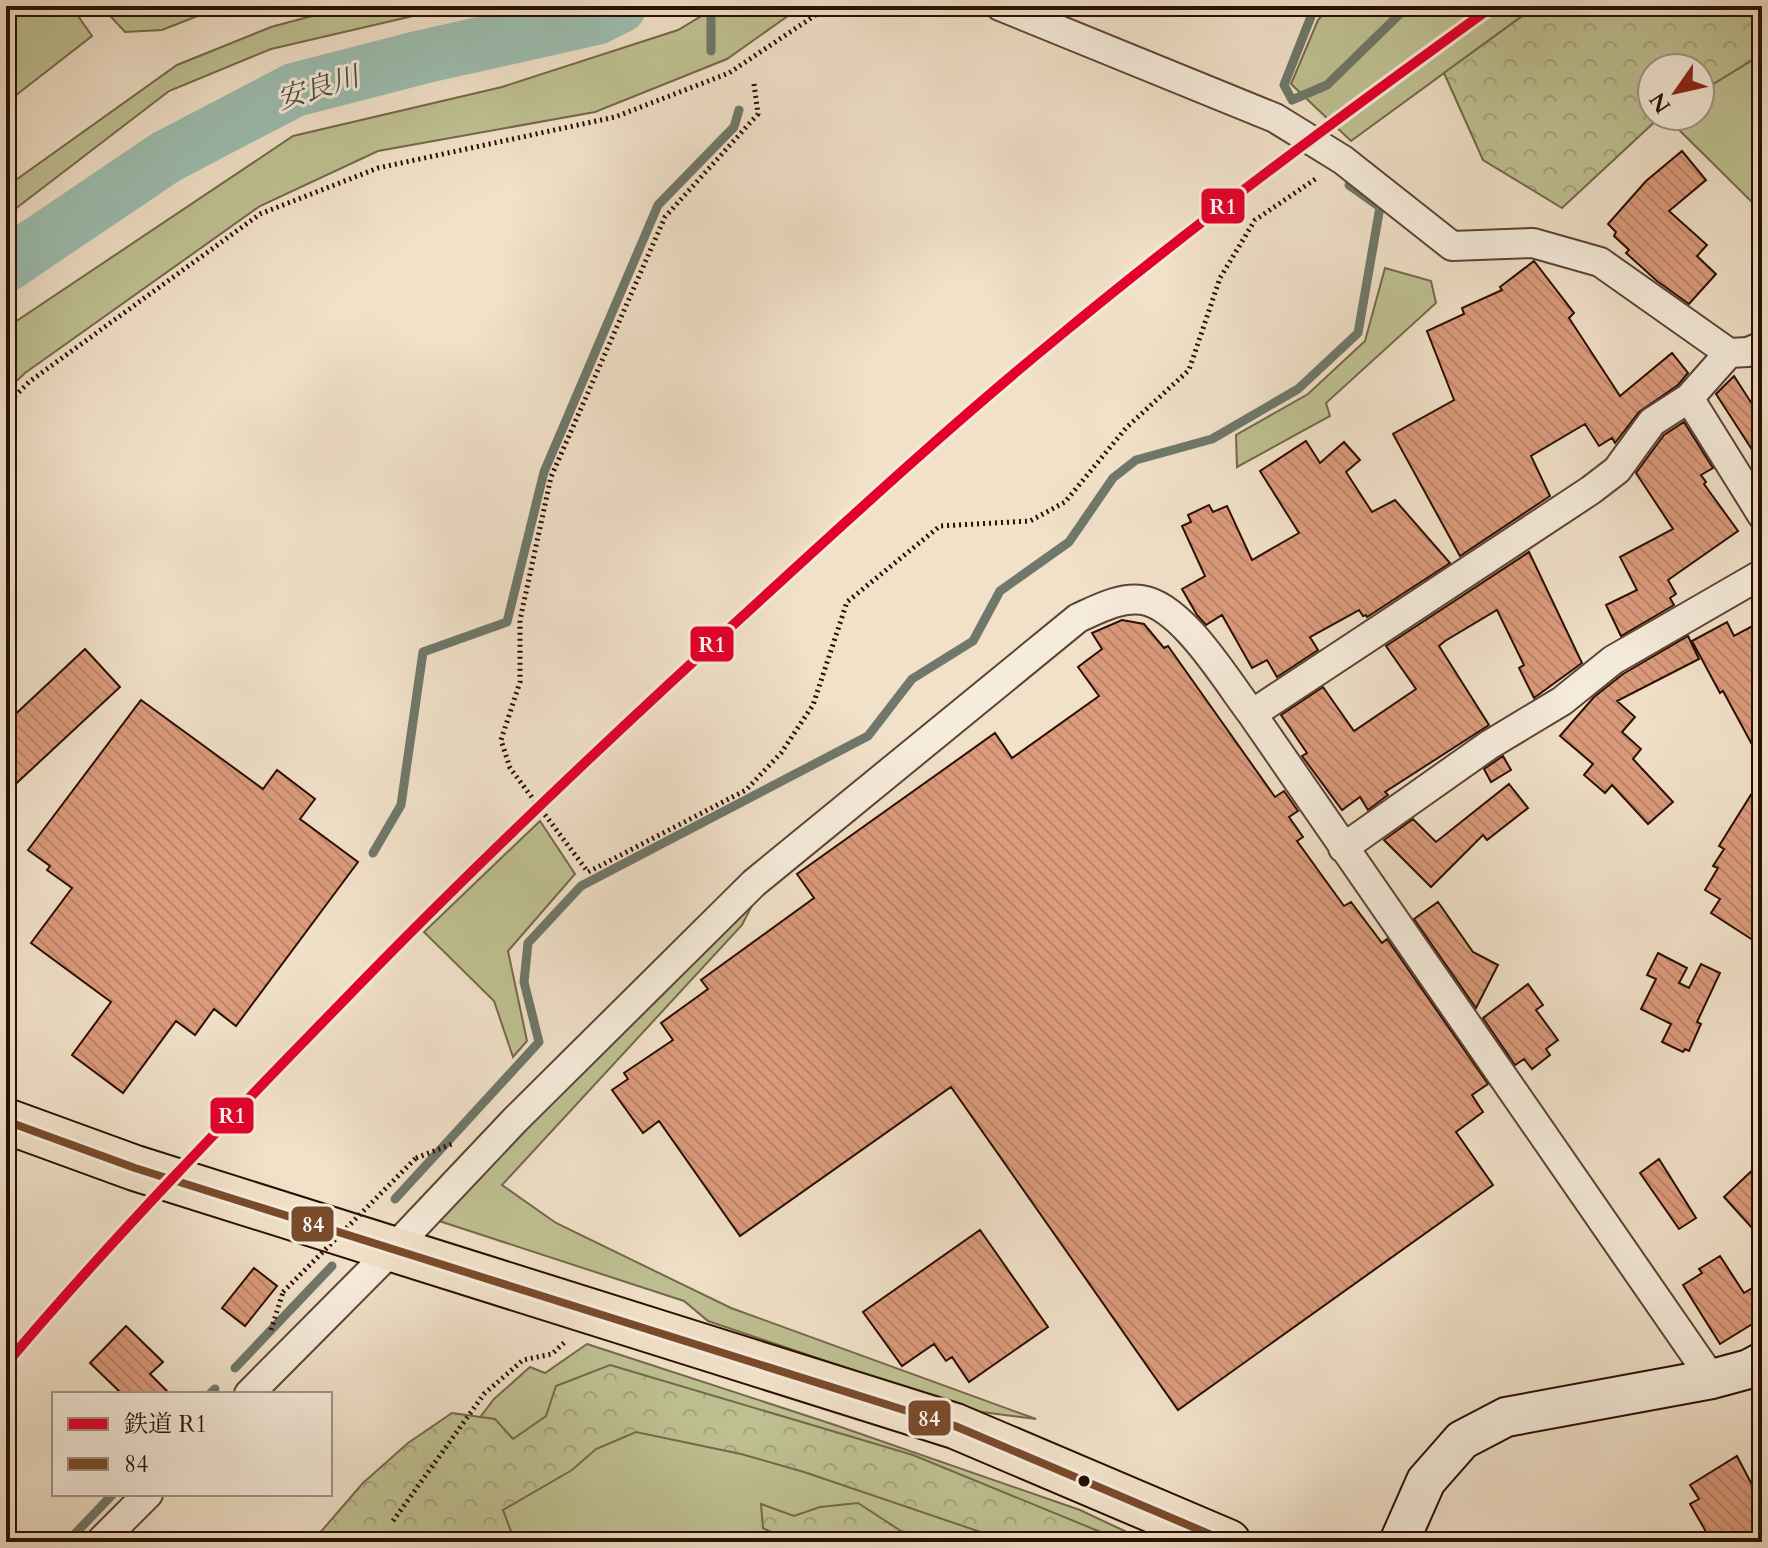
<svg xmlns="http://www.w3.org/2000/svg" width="1768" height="1548" font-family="Cardo,'Noto Serif JP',serif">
<defs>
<pattern id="forest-crowns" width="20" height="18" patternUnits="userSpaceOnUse" patternTransform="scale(2)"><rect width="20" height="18" fill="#bfc193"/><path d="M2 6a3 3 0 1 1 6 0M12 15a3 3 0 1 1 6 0" fill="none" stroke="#a4a57d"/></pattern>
<pattern id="building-back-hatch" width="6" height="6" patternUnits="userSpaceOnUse" patternTransform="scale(2)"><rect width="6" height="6" fill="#db9b7c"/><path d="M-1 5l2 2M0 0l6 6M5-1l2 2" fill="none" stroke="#bc846a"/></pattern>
</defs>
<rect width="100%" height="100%" fill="#f1e1c9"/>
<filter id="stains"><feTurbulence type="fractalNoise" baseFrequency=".0025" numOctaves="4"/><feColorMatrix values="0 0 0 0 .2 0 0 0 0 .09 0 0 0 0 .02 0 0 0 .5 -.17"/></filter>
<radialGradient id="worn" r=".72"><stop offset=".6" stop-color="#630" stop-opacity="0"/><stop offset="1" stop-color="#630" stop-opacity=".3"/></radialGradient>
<!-- green -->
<path fill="#bfc193" stroke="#75684b" stroke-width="2" d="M 6,6 L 71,6 L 92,36 L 6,103 Z
M 101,6 L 223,6 L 162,30 L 125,32 Z
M 349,6 L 456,6 L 271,49 L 169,91 L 6,216 L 6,187 L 177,65 L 271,27 Z
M 718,6 L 802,6 L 727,59 L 595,112 L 378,151 L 260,206 L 25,373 L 6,391 L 6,328 L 293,136 L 502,87 L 678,30 Z
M 1330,6 L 1536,6 L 1351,141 L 1291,84 L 1318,20 Z
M 1759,56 L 1762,64 L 1762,219 L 1753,203 L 1665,116 L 1700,116 L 1700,92 Z
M 1385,268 L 1431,281 L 1436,303 L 1326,403 L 1330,416 L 1237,467 L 1236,435 L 1308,394 L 1365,341 Z
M 540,821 L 575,874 L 508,951 L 527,1041 L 513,1057 L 494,1001 L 424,932 Z
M 762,886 L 742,925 L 502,1185 L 556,1223 L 731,1308 L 1036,1419 L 974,1411 L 708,1321 L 684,1301 L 433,1219 Z
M 587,1344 L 835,1425 L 1080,1510 L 1148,1542 L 385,1542 L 494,1399 L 530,1367 L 545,1373 Z"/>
<!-- forest -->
<path fill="url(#forest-crowns)" stroke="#75684b" stroke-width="2" d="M 1536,6 L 1761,6 L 1759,56 L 1700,92 L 1700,68 L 1652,68 L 1652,116 L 1661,116 L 1562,208 L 1483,160 L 1444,73 Z
M 610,1365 L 913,1455 L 1125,1542 L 1010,1542 L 804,1472 L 741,1454 L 636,1432 L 596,1449 L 572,1470 L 503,1510 L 515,1542 L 312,1542 L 363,1483 L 408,1443 L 452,1413 L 495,1419 L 513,1439 L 546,1416 L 556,1386 Z
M 858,1503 L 901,1531 L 944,1542 L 868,1542 L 848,1535 L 838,1542 L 790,1542 L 763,1528 L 761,1504 L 794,1516 L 820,1507 Z"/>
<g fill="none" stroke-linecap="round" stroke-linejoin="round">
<!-- stream -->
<path stroke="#6f786b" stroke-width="9" d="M 711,6 L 711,51
M 1320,6 L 1312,14 L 1284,85 L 1292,100 L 1327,85 L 1408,6
M 373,853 L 401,805 L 423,652 L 507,622 L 544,472 L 658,205 L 734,127 L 739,110
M 395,1199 L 539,1042 L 524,982 L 528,943 L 581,886 L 868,736 L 912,679 L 973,641 L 1000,591 L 1069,542 L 1113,478 L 1136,460 L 1212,439 L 1298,389 L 1358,333 L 1380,207 L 1349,185
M 235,1368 L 332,1266
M 210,1394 L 215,1389
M 67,1542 L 113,1494"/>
<!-- river -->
<path stroke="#9cbeb0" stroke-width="54" d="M 6,265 L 166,157 L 294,90 L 422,57 L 596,18 L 620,6"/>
</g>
<!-- building -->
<path fill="url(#building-back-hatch)" stroke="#2b0e03" stroke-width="2" d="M 1682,151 L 1706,180 L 1669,211 L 1707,245 L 1697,256 L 1716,274 L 1689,304 L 1657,281 L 1626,253 L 1629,250 L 1614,236 L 1616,232 L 1608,224 L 1646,181 Z
M 1534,261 L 1574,313 L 1569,318 L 1620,396 L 1672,353 L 1688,373 L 1678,385 L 1639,412 L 1615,443 L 1612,438 L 1599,446 L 1585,424 L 1531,456 L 1550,496 L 1460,556 L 1393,434 L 1454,400 L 1427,331 L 1464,314 L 1462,308 L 1502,290 L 1500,287 Z
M 1734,376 L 1752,404 L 1762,398 L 1762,465 L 1716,394 Z
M 1684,422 L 1713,468 L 1701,475 L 1706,482 L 1704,484 L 1738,531 L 1668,580 L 1676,594 L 1670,598 L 1674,605 L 1621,636 L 1606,605 L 1637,590 L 1620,557 L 1673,529 L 1636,473 L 1664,435 Z
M 1306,441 L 1320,463 L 1344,442 L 1360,460 L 1346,472 L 1372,512 L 1395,500 L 1450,563 L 1367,617 L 1366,615 L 1363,616 L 1359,610 L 1310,637 L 1318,650 L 1277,677 L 1267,660 L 1252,668 L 1222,615 L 1206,625 L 1197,615 L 1182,589 L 1205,576 L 1182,526 L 1191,522 L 1188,515 L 1209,505 L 1213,512 L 1227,506 L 1252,560 L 1299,533 L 1260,471 Z
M 1529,552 L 1582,663 L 1534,698 L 1519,668 L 1524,665 L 1497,610 L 1445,641 L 1439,646 L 1489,725 L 1385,792 L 1388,795 L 1368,810 L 1360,797 L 1342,810 L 1302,756 L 1307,753 L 1281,715 L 1323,687 L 1354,731 L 1416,689 L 1386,646 Z
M 1122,620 L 1144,624 L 1164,648 L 1168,646 L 1275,797 L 1284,791 L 1298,811 L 1289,817 L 1303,837 L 1297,841 L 1344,906 L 1351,902 L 1382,943 L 1387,939 L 1488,1084 L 1472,1095 L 1483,1112 L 1456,1132 L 1493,1185 L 1178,1410 L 951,1087 L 740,1236 L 659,1121 L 643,1133 L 612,1090 L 628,1079 L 624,1073 L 673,1040 L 661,1023 L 708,989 L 701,980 L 814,898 L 797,874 L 995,733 L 1012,758 L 1099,696 L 1078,667 L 1102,649 L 1092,633 Z
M 1762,621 L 1762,763 L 1723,691 L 1720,693 L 1692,641 L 1727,622 L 1734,636 Z
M 1688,636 L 1699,659 L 1617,701 L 1635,717 L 1622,732 L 1641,749 L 1633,759 L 1673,802 L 1648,824 L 1612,785 L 1605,793 L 1584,775 L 1593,764 L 1560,736 L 1594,697 L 1623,674 Z
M 85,649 L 120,687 L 6,793 L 6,723 Z
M 141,700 L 263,789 L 277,770 L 315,799 L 300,819 L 358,862 L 236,1026 L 214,1009 L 195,1035 L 176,1021 L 123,1093 L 72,1055 L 111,1002 L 31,943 L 72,888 L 47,870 L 50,866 L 28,850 Z
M 1503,756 L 1511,770 L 1491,782 L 1484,769 Z
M 1762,777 L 1762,946 L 1711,913 L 1720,899 L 1705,890 L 1718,868 L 1713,866 L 1724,849 L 1719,846 Z
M 1509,784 L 1528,808 L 1487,840 L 1483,835 L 1431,887 L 1384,840 L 1413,819 L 1436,842 Z
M 1438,902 L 1473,952 L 1498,965 L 1476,1008 L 1414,919 Z
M 1658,953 L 1687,968 L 1679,983 L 1689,988 L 1701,964 L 1720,973 L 1697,1022 L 1701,1024 L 1689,1051 L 1685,1049 L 1683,1052 L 1662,1042 L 1671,1024 L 1641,1009 L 1656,979 L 1647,975 Z
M 1528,984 L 1543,1005 L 1536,1010 L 1558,1040 L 1546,1049 L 1550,1055 L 1532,1069 L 1524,1059 L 1515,1065 L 1483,1018 Z
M 1659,1159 L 1696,1218 L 1679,1229 L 1640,1173 Z
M 1762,1161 L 1762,1239 L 1724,1197 Z
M 980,1230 L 1048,1327 L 969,1382 L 952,1357 L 946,1361 L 934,1344 L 902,1366 L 863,1312 Z
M 1720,1256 L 1744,1293 L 1762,1282 L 1762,1318 L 1720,1344 L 1683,1285 L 1702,1273 L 1699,1269 Z
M 254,1268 L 277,1286 L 245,1326 L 222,1308 Z
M 126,1326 L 163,1362 L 150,1374 L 170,1394 L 122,1394 L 90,1363 Z
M 1737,1456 L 1762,1504 L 1762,1542 L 1712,1542 L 1690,1504 L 1699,1499 L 1690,1485 Z"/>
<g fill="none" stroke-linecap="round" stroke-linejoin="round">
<!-- street casing -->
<g stroke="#5c4334" stroke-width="32">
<path id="street" d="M 1000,6 L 1275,118 L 1343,160 L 1452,246 L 1533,243 L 1600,262 L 1729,353
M 1689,398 L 1762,515
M 1252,714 L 1591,490 L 1617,470 L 1652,422 L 1689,398 L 1729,353 L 1748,352 L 1762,346
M 1343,848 L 1489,745 L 1562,701 L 1613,660 L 1762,574
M 249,1394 L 394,1248 L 515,1120 L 754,883 L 1078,618 C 1098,609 1120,597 1142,600 C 1183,606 1228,683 1252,714 L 1712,1379
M 100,1542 L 148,1494"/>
</g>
<!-- secondary casing -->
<g stroke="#2b0e03" stroke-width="42">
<path id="secondary" d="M 1399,1542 L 1426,1481 L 1462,1440 L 1506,1417 L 1712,1379 L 1749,1369 L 1762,1362"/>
</g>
<!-- highway casing -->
<g stroke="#2b0e03" stroke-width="48">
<path id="highway" d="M 6,1121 L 135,1168 L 955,1426 L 1228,1542"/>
</g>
<!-- path -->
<path stroke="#2b0e03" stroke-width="5" stroke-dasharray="2 4" stroke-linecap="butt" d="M 754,84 L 758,114 L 665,217 L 551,477 L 520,620 L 520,682 L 501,740 L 510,768 L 588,872 L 746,790 L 781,753 L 813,705 L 847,602 L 940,526 L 1030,521 L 1065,502 L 1126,428 L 1189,370 L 1220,278 L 1255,220 L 1317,178
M 6,405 L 29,382 L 260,214 L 378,168 L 615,117 L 729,73 L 826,8
M 416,1158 L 452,1144
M 271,1330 L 283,1292
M 393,1521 L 484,1394 L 523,1360 L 552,1354 L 566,1341"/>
<!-- street -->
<use href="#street" stroke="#f6ecdc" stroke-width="28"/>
<!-- secondary -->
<use href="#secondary" stroke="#f6ecdc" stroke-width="38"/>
<!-- highway -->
<use href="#highway" stroke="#f1e1c9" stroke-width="44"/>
<!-- path-bridge -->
<path stroke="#2b0e03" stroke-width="5" stroke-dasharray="2 4" stroke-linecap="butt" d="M 283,1292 L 416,1158"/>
<!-- bus-1 casing -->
<g stroke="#f6ecdc" stroke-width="14">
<path id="bus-1" d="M 6,1121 L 135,1168 L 955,1426 L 1228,1542"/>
</g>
<!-- bus-1 -->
<use href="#bus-1" stroke="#7a4b2a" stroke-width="8"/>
<!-- rail-1 casing -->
<g stroke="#f6ecdc" stroke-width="16">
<path id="rail-1" d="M 6,1364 C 115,1235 233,1114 351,993 C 485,855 625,723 768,593 C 863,506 958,419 1057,338 C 1198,221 1345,113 1493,6"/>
</g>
<!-- rail-1 -->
<use href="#rail-1" stroke="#e4002b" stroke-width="10"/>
</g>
<!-- markers -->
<circle fill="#2b0e03" stroke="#f6ecdc" stroke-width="3" cx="1084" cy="1481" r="7"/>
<g text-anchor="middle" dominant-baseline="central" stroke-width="6" stroke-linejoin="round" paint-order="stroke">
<!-- water labels -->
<g font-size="28" font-style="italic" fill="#534c40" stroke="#f6ecdc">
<text transform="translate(318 88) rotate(-17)">安良川</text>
</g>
</g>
<g stroke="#f6ecdc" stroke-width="3">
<rect x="1200" y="187" width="46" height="38" rx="8" fill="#e4002b"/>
<rect x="689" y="625" width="46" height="38" rx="8" fill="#e4002b"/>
<rect x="209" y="1096" width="46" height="39" rx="8" fill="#e4002b"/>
<rect x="290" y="1205" width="45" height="38" rx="8" fill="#7a4b2a"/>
<rect x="907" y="1399" width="45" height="38" rx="8" fill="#7a4b2a"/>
</g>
<g font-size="22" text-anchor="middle" font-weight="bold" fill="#fff">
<text x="1223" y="214">R1</text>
<text x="712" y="652">R1</text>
<text x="232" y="1123">R1</text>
<text x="313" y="1232">84</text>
<text x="929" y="1426">84</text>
</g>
<!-- margin -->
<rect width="1768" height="1548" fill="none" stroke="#f1e1c9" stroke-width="32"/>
<rect x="8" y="8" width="1752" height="1532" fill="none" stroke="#2b0e03" stroke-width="4"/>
<rect x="16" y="16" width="1736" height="1516" fill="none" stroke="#2b0e03" stroke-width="2"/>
<!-- legend -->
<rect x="52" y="1392" width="280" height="104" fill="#f6ecdc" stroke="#a59385" stroke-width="2"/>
<rect x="68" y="1418" width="40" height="12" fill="#e4002b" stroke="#a59385" stroke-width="2"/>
<text x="124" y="1432" font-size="24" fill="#2b0e03">鉄道 R1</text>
<rect x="68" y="1458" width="40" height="12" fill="#7a4b2a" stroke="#a59385" stroke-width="2"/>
<text x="124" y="1472" font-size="24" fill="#2b0e03">84</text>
<!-- north arrow -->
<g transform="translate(1676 92) rotate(236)"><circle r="38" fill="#f6ecdc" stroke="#a59385" stroke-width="2"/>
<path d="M0-6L14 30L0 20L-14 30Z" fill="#8f2418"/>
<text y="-12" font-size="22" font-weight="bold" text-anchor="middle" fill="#2b0e03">N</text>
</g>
<rect width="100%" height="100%" filter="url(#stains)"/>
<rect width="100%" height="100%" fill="url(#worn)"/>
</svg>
